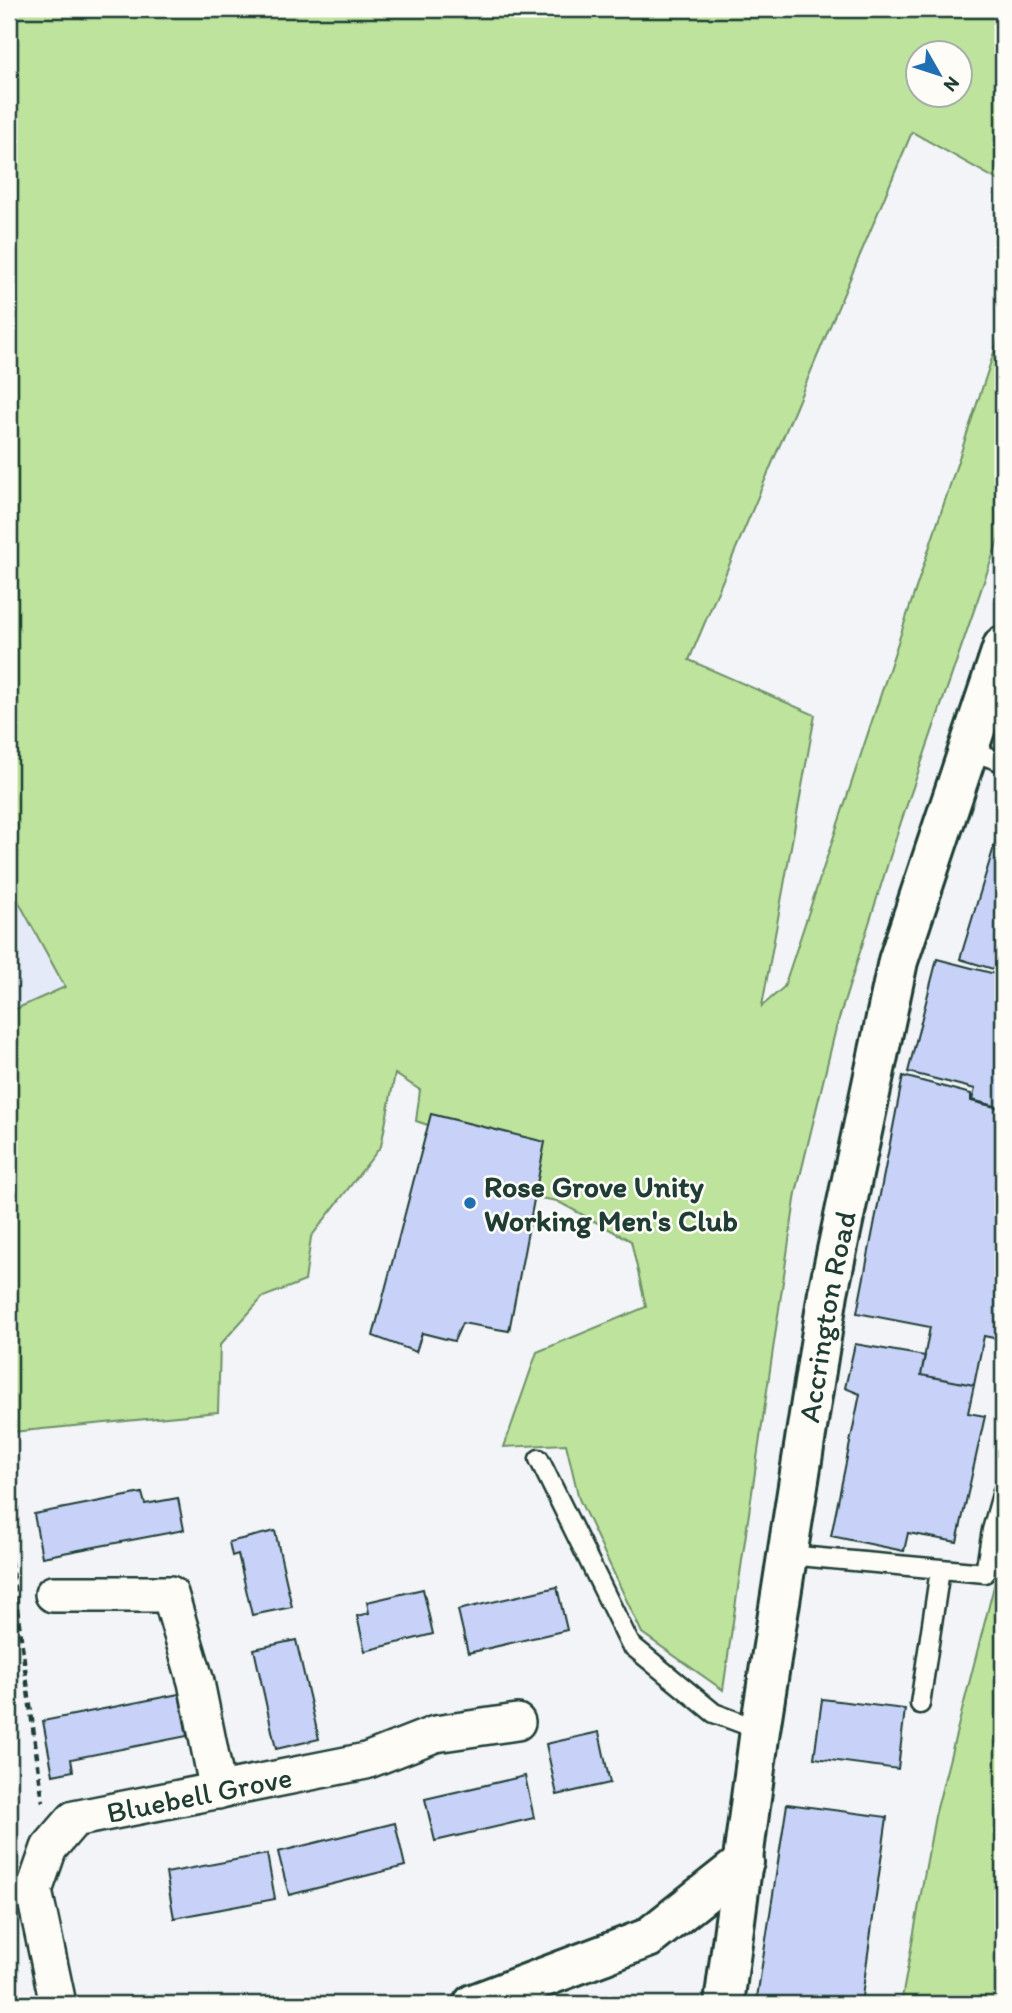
<svg xmlns="http://www.w3.org/2000/svg" width="1012" height="2013" font-family="Itim,sans-serif">
<rect width="100%" height="100%" fill="#f2f4f7"/>
<filter id="ink" filterUnits="userSpaceOnUse"><feTurbulence type="fractalNoise" baseFrequency=".0143" numOctaves="2"/><feDisplacementMap in="SourceGraphic" scale="14" xChannelSelector="R" yChannelSelector="G"/><feConvolveMatrix kernelMatrix="1 2 1 2 8 2 1 2 1" color-interpolation-filters="sRGB"/></filter>
<g filter="url(#ink)">
<!-- built -->
<path fill="#e5eaf8" d="M 9,884 L 66,988 L 9,1012 Z"/>
<!-- green -->
<path fill="#bde39d" stroke="#6e9068" stroke-width="2" fill-rule="evenodd" d="M 9,9 L 69,9 L 83,18 L 98,9 L 1003,9 L 1003,183 L 912,132 L 689,660 L 815,715 L 762,1006 L 784,987 L 1003,325 L 1003,526 L 901,822 L 836,1028 L 796,1193 L 723,1690 L 642,1633 L 579,1499 L 566,1444 L 504,1447 L 537,1352 L 646,1307 L 631,1241 L 557,1201 L 518,1194 L 519,1156 L 416,1121 L 420,1090 L 395,1074 L 381,1146 L 311,1237 L 305,1281 L 263,1297 L 220,1345 L 218,1412 L 12,1432 L 9,1436 L 9,1012 L 65,987 L 9,884 ZM 918,52 L 960,52 L 960,94 L 918,94 Z
M 1003,1551 L 1003,2004 L 901,2004 L 935,1816 Z"/>
<!-- building -->
<path fill="#c8d2f9" stroke="#1f3d34" stroke-width="2" d="M 1003,817 L 1003,972 L 960,959 Z
M 937,959 L 1003,976 L 1003,1108 L 972,1100 L 975,1089 L 908,1072 Z
M 903,1076 L 971,1094 L 971,1101 L 1003,1109 L 1003,1340 L 984,1336 L 974,1385 L 921,1375 L 930,1327 L 857,1313 Z
M 431,1114 L 545,1142 L 509,1331 L 462,1323 L 454,1341 L 422,1333 L 416,1352 L 373,1336 Z
M 855,1344 L 925,1356 L 921,1375 L 974,1385 L 968,1413 L 985,1416 L 957,1542 L 908,1533 L 904,1551 L 831,1536 L 860,1394 L 845,1388 Z
M 142,1493 L 145,1504 L 178,1498 L 184,1530 L 42,1557 L 34,1514 Z
M 275,1531 L 292,1607 L 252,1615 L 238,1554 L 232,1556 L 229,1542 Z
M 557,1587 L 567,1630 L 468,1653 L 458,1610 Z
M 423,1589 L 433,1634 L 365,1651 L 357,1616 L 369,1613 L 367,1602 Z
M 296,1640 L 319,1739 L 276,1749 L 254,1649 Z
M 179,1694 L 187,1736 L 71,1759 L 73,1771 L 53,1775 L 43,1721 Z
M 822,1699 L 905,1709 L 898,1769 L 814,1758 Z
M 599,1732 L 610,1783 L 557,1795 L 546,1744 Z
M 525,1776 L 534,1818 L 435,1841 L 425,1799 Z
M 787,1804 L 887,1817 L 861,2004 L 756,2004 Z
M 395,1823 L 405,1866 L 289,1895 L 278,1852 Z
M 267,1854 L 275,1899 L 174,1918 L 166,1873 Z"/>
<g fill="none" stroke-linecap="round" stroke-linejoin="round">
<!-- service casing -->
<g stroke="#1f3d34" stroke-width="23">
<path id="service" d="M 968,750 L 1003,762
M 539,1459 L 630,1644 L 714,1713 L 760,1730
M 788,1555 L 985,1573 L 992,1530 L 1003,1491
M 920,1704 L 940,1570"/>
</g>
<!-- minor casing -->
<g stroke="#1f3d34" stroke-width="40">
<g id="minor">
<path d="M 53,1594 L 170,1594 L 196,1682 L 218,1791"/>
<path id="s1" d="M 58,2004 L 34,1891 L 49,1848 L 74,1819 L 366,1761 L 435,1734 L 517,1722"/>
</g>
</g>
<!-- trunk casing -->
<g stroke="#1f3d34" stroke-width="44">
<g id="trunk">
<path d="M 473,2004 L 648,1938 L 744,1862"/>
<path id="s2" d="M 724,2004 L 760,1730 L 828,1293 L 898,961 L 1003,646"/>
</g>
</g>
<!-- path -->
<path stroke="#1f3d34" stroke-width="4.5" stroke-dasharray="7 5" stroke-linecap="butt" d="M 9,1549 L 43,1802"/>
<!-- service -->
<use href="#service" stroke="#fdfcf7" stroke-width="18"/>
<!-- minor -->
<use href="#minor" stroke="#fdfcf7" stroke-width="35"/>
<!-- trunk -->
<use href="#trunk" stroke="#fdfcf7" stroke-width="38"/>
</g>
</g>
<!-- markers -->
<circle fill="#1f6fb2" stroke="#fdfcf7" stroke-width="2.5" cx="470" cy="1203" r="7"/>
<g text-anchor="middle" dominant-baseline="central" stroke-width="5" stroke-linejoin="round" paint-order="stroke">
<!-- poi labels -->
<g font-size="30" font-weight="bold" fill="#1f3d34" stroke="#fdfcf7" text-anchor="start">
<text x="484" y="1186">Rose Grove Unity<tspan x="484" dy="34">Working Men's Club</tspan></text>
</g>
<!-- street labels -->
<g font-size="30" fill="#1f3d34" stroke="#fdfcf7">
<text stroke="none"><textPath href="#s2" startOffset="695">Accrington Road</textPath></text>
<text stroke="none"><textPath href="#s1" startOffset="327">Bluebell Grove</textPath></text>
</g>
</g>
<!-- margin -->
<rect width="1012" height="2013" fill="none" stroke="#fdfcf7" stroke-width="35"/>
<rect x="18" y="18" width="977" height="1978" fill="none" stroke="#1f3d34" stroke-width="2.5" filter="url(#ink)"/>
<!-- north arrow -->
<g transform="translate(939 74) rotate(129)"><circle r="33" fill="#fdfcf7" stroke="#a4b0a9" stroke-width="2"/>
<path d="M0-5L12 26L0 18L-12 26Z" fill="#1f6fb2"/>
<text y="-10" font-size="19" font-weight="bold" text-anchor="middle" fill="#1f3d34">N</text>
</g>
</svg>
